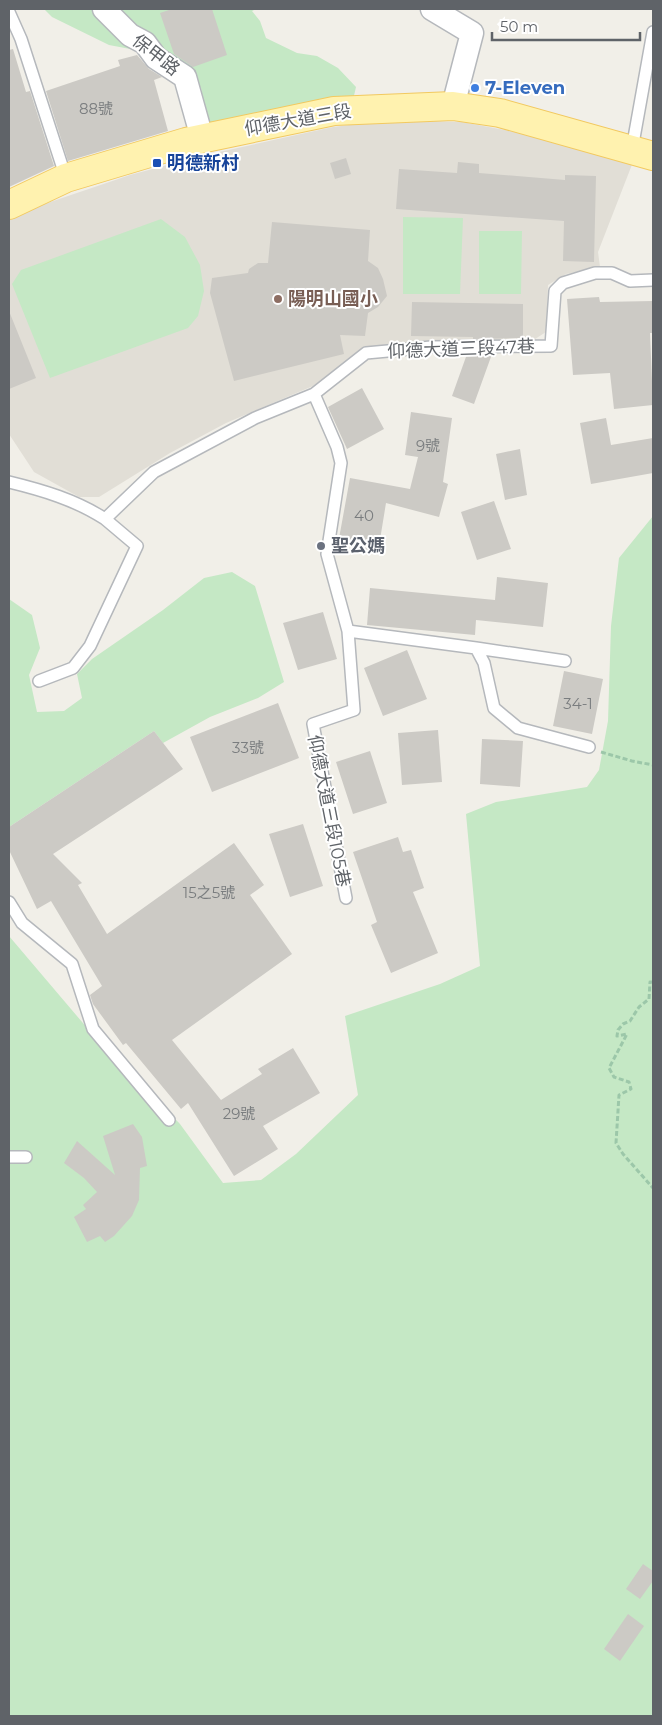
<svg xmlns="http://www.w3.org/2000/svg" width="662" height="1725" font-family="Montserrat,'Noto Sans TC',sans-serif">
<rect width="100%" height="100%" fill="#f1efe8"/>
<!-- education -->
<path fill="#e1ded6" d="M 388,120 L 462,122 L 520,133 L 633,162 L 598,252 L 600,267 L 566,274 L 548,285 L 546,332 L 535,339 L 434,344 L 366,350 L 313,386 L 226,423 L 170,453 L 99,497 L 79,497 L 34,472 L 9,434 L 9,216 L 130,175 L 201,156 L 333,127 Z"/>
<!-- green -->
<path fill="#c5e8c5" d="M 44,9 L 256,9 L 252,11 L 260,21 L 266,38 L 297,53 L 317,56 L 338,68 L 356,87 L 353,100 L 212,128 L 206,117 L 201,88 L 180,71 L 146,52 L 109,45 L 52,17 Z
M 403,217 L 463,218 L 460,294 L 403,294 Z
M 161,219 L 185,237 L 200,265 L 204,291 L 198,316 L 188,328 L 50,378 L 12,284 L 21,270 Z
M 479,231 L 522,231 L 521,294 L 479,294 Z
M 653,516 L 653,1716 L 9,1716 L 9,936 L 88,1029 L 180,1124 L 223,1183 L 261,1180 L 296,1154 L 358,1095 L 345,1016 L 440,984 L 480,966 L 466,814 L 496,802 L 587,787 L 599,770 L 608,721 L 611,626 L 619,558 Z
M 232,572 L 255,586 L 284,682 L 258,698 L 210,717 L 163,743 L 154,731 L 9,827 L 9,599 L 32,615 L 40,648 L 29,675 L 37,712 L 64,711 L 82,698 L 77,674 L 92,659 L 163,610 L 204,578 Z"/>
<!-- building -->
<path fill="#cccac5" d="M 172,9 L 212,9 L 227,55 L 193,67 L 174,54 L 160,13 Z
M 13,49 L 26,92 L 30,91 L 54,166 L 9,187 L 9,50 Z
M 137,55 L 149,69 L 162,77 L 154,80 L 168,131 L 68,161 L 46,91 L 120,66 L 118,60 Z
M 346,158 L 351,174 L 335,179 L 330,163 Z
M 458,162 L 479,164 L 479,173 L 565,180 L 565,175 L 596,176 L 594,262 L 563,261 L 564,221 L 396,209 L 399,169 L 457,173 Z
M 272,222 L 370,230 L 368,261 L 378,268 L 383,279 L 387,296 L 378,307 L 368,313 L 365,336 L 340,335 L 344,354 L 234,381 L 210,293 L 212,278 L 248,273 L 249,269 L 258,263 L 268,263 Z
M 599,297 L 600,302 L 653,301 L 653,333 L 650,333 L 653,405 L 614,409 L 610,373 L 573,375 L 567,299 Z
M 412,302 L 523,304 L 523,338 L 473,339 L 473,337 L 411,336 Z
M 9,311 L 36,378 L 9,389 Z
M 467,354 L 492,354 L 474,404 L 452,396 Z
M 362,388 L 384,429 L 347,449 L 328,407 Z
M 411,412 L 452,418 L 443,482 L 448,484 L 439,517 L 386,503 L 378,552 L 338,544 L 350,478 L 410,489 L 418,457 L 405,455 Z
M 606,418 L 611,445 L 653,438 L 653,473 L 591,484 L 580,423 Z
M 520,449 L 527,495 L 505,500 L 496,454 Z
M 494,501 L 511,549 L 477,560 L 461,512 Z
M 497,577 L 548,583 L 543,627 L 476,620 L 475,635 L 367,625 L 370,588 L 495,600 Z
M 323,612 L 337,659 L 298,670 L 283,623 Z
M 407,650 L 427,699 L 383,716 L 364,668 Z
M 564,671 L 603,679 L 592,734 L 553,726 Z
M 278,703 L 299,758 L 212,792 L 190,737 Z
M 438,730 L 442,782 L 402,785 L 398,733 Z
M 154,731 L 183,769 L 53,854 L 82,883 L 78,885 L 107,934 L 234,843 L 264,885 L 250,895 L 292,954 L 172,1040 L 221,1100 L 262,1074 L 258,1069 L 293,1048 L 320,1093 L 263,1126 L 278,1149 L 234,1176 L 188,1103 L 181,1109 L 126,1043 L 123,1045 L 93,1004 L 90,995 L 102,986 L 51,901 L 37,909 L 9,850 L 9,827 Z
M 482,739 L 523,741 L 520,787 L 480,784 Z
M 370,751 L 387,803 L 353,814 L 336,762 Z
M 303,824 L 323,886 L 290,897 L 269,834 Z
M 398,837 L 403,852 L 411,850 L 424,888 L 413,892 L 438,953 L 391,973 L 371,925 L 377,922 L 353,852 Z
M 133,1124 L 142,1137 L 147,1166 L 140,1168 L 139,1200 L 132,1216 L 114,1236 L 105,1242 L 100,1236 L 87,1242 L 74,1217 L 86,1209 L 83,1205 L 97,1192 L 84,1178 L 64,1163 L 77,1141 L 115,1175 L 103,1136 Z
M 643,1564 L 653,1571 L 653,1581 L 640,1599 L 626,1589 Z
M 628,1614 L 644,1626 L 620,1661 L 604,1649 Z"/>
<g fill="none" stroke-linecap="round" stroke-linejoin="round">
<!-- lane casing -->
<g stroke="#b5b8bc" stroke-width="14">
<path id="lane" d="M 9,12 L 21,39 L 66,178
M 632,149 L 653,32
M 314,394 L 366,353 L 431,347 L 551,346 L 555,291 L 563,283 L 595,273 L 612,273 L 630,281 L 653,280
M 9,482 C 42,490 76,500 105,519 L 154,472 L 255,418 L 314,394 L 337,447 L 341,463 L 327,554 L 348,631 L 354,710 L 313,724 L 346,898
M 348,631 L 476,648 L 484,663 L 494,708 L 518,728 L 589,747
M 476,648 L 565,661
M 39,681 L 73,668 L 90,646 L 137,546 L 105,519
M 9,902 L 22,923 L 72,964 L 93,1029 L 169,1120
M 9,1157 L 26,1157"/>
</g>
<!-- street casing -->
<g stroke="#b5b8bc" stroke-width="25">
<path id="street" d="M 104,9 L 130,35 L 145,43 L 156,58 L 185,77 L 202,138
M 432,9 L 472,33 L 453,106"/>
</g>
<!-- primary casing -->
<g stroke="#f2c960" stroke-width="30">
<path id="primary" d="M 9,205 L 66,178 L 186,142 L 334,111 L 453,106 L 500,113 L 653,156"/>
</g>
<!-- path -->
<path stroke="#9cc7a9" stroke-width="3" stroke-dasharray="5 2.5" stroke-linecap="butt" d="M 601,752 L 632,761 L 653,765
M 653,982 L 650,982 L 649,999 L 639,1007 L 630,1021 L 623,1024 L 618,1030 L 617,1036 L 627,1034 L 609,1068 L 614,1077 L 629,1082 L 631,1089 L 619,1095 L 616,1143 L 623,1154 L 653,1188"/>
<!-- lane -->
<use href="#lane" stroke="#fff" stroke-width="11"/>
<!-- street -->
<use href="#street" stroke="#fff" stroke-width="22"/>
<!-- primary -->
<use href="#primary" stroke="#fff2af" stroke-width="28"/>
</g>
<!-- markers -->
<circle fill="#3f7fe0" stroke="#fff" stroke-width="2" cx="475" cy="88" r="5"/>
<rect fill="#1a4fb4" stroke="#fff" stroke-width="2" x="152" y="158" width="10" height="10" rx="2.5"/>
<circle fill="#8d6e63" stroke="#fff" stroke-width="2" cx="278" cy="299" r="5"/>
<circle fill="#6b7280" stroke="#fff" stroke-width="2" cx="321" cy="546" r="5"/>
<g text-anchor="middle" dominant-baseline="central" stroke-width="4" stroke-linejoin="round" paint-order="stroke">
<!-- number labels -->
<g font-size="15" fill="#7a7d7f">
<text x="96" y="108">88號</text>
<text x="428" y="445">9號</text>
<text x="364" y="515">40</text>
<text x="578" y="703">34-1</text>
<text x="248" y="747">33號</text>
<text x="209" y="892">15之5號</text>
<text x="239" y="1113">29號</text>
</g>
<!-- street labels -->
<g font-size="18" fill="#5f6368" stroke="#fff">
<text transform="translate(156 55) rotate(38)">保甲路</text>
<text transform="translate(298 120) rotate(-10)">仰德大道三段</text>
<text transform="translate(461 349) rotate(-2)">仰德大道三段47巷</text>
<text transform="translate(329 811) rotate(79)">仰德大道三段105巷</text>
</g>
<!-- shop labels -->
<g font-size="18" font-weight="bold" fill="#366cbe" stroke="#fff" text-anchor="start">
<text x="485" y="88">7-Eleven</text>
</g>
<!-- transit labels -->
<g font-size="18" font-weight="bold" fill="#164399" stroke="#fff" text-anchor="start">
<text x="167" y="163">明德新村</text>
</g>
<!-- education labels -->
<g font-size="18" font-weight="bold" fill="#785e54" stroke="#fff" text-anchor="start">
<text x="288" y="299">陽明山國小</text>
</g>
<!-- worship labels -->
<g font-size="18" font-weight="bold" fill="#5b616d" stroke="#fff" text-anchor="start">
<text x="331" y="546">聖公媽</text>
</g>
</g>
<!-- border -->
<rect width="662" height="1725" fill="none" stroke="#5f6368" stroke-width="20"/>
<!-- scale -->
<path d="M492 32v8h148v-8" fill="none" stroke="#5f6368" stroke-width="2.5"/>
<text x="500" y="32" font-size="15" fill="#5f6368" stroke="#ffffff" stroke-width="4" paint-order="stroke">50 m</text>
</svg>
